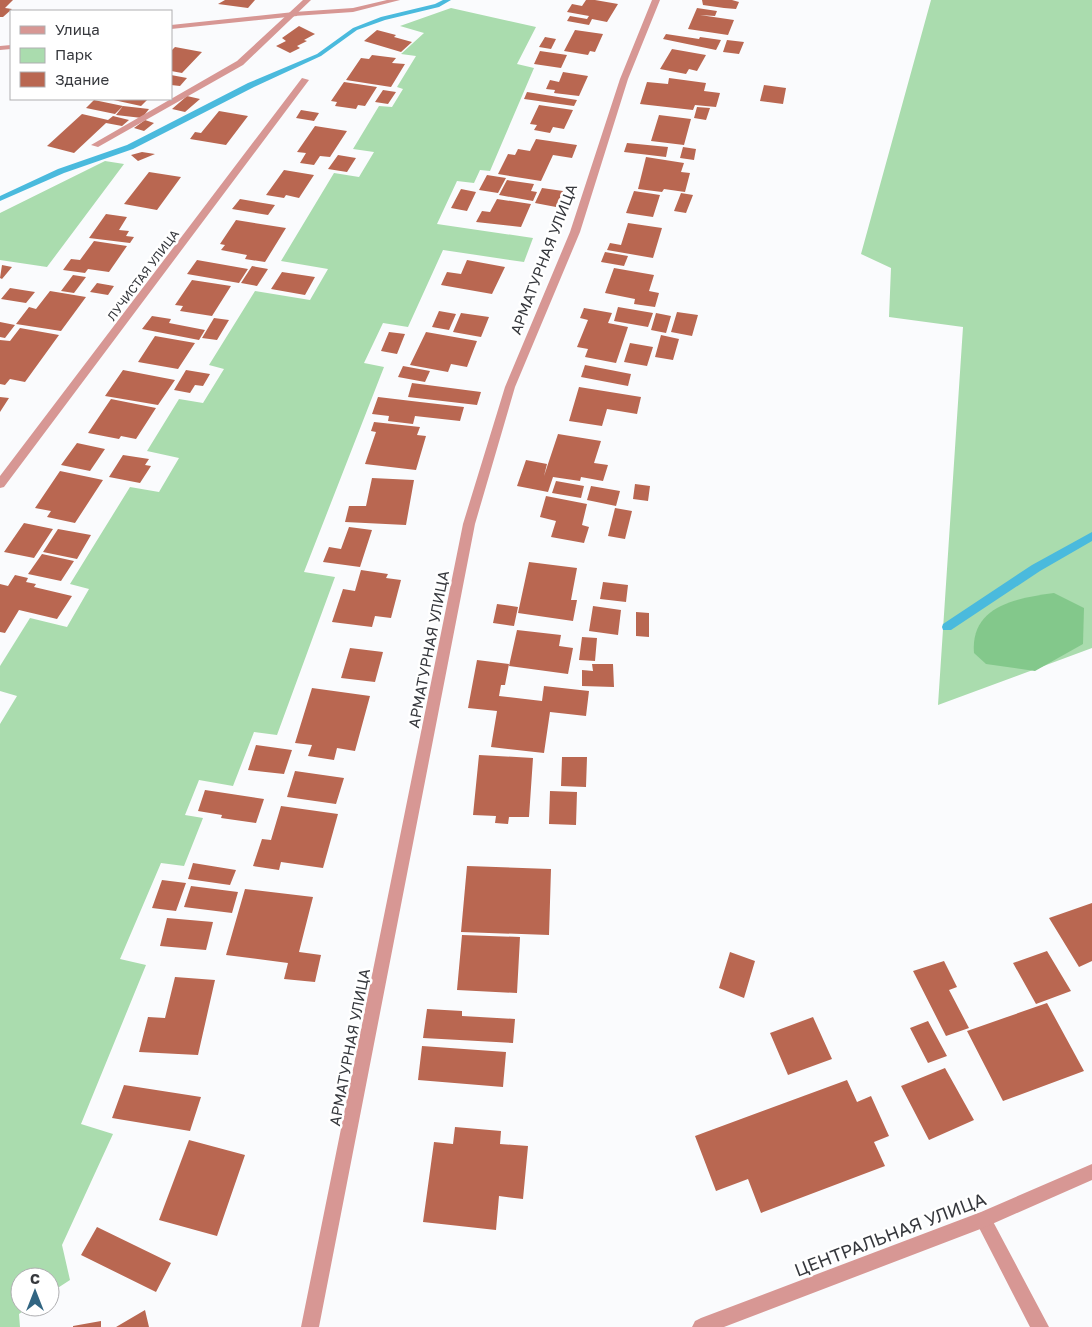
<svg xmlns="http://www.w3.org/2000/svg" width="1092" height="1327" font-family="'Golos Text',sans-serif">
<rect width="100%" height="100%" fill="#fafbfd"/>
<!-- green -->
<path fill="#aadcae" d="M 931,0 L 1092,0 L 1092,648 L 938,705 L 963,327 L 889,317 L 891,268 L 861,254 Z
M 451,8 L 536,27 L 517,64 L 534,68 L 490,171 L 480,170 L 474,183 L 457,181 L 437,224 L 533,238 L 524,262 L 443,250 L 408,327 L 383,323 L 364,363 L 384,367 L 304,572 L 335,577 L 277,735 L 254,732 L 233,786 L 199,780 L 185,815 L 203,818 L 184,866 L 161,863 L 120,959 L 146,965 L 81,1124 L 113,1134 L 62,1245 L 70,1280 L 50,1293 L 50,1277 L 20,1277 L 20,1307 L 29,1307 L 19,1314 L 20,1327 L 0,1327 L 0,724 L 17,696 L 0,691 L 0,666 L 30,618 L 67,627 L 89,589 L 70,584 L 130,487 L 159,492 L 179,458 L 147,451 L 179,399 L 203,403 L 224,369 L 209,365 L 255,291 L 310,300 L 328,269 L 281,261 L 334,173 L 359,177 L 374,152 L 353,149 L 379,106 L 392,107 L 403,89 L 397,87 L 416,56 L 401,54 L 424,33 L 400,26 Z
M 105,161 L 124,164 L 47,267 L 0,260 L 0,213 Z"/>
<!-- forest -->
<path fill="#83c88b" d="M 1054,593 L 1084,608 L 1083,644 L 1035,671 L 986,664 L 974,653 C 970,606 1017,598 1054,593 Z"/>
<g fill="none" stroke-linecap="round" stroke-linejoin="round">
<!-- stream -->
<path fill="#4abadd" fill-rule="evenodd" d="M 443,0 L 451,0 L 439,7 L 385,20 L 357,30 L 321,56 L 254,87 L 133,149 L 64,173 L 0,201 L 0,196 L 58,169 L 127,145 L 248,83 L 317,54 L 353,28 L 381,17 L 435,4 Z
M 1092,532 L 1092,541 L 1040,571 L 951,630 L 943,630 L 942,627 L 943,624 L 1032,565 Z"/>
</g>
<!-- building -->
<path fill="#b96751" d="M 0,0 L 13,0 L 5,8 L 12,9 L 3,17 L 0,17 Z
M 225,0 L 255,0 L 248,8 L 218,4 Z
M 586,0 L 595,0 L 618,4 L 607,22 L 592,19 L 589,25 L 567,21 L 570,16 L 587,19 L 589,16 L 567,12 L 572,4 L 582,6 Z
M 702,0 L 732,0 L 739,2 L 736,9 L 724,8 L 703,5 Z
M 697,8 L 717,11 L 715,16 L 700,15 L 734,20 L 728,35 L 688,29 Z
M 299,26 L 315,34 L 304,40 L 307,41 L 297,46 L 300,48 L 290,53 L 276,46 L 286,41 L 282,38 Z
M 377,30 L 396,35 L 394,37 L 412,42 L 401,52 L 364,41 Z
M 575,30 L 603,34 L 595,52 L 590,51 L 588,55 L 564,51 Z
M 666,34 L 699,39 L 700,37 L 721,40 L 716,50 L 663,39 Z
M 545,37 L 556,39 L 551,49 L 539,47 Z
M 727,40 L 744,42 L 739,54 L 723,52 Z
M 175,47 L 202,52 L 182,73 L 171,71 L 171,51 Z
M 672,49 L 706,55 L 697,71 L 689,69 L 686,74 L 660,69 Z
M 540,51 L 567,55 L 561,68 L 534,64 Z
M 372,55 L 396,58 L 392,63 L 405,64 L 391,87 L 346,80 L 361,58 L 369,59 Z
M 563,72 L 588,76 L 579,96 L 554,93 L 555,90 L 546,89 L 550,80 L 559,82 Z
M 171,75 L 187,78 L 180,86 L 171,85 Z
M 669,78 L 706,83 L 704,91 L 720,93 L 716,107 L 695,105 L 693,110 L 640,104 L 647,82 L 668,84 Z
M 344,82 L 377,87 L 365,106 L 358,105 L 356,109 L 335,106 L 337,102 L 331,101 Z
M 764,85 L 786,88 L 783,104 L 760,101 Z
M 383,90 L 396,92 L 388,104 L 375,102 Z
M 527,92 L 577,100 L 574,106 L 524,99 Z
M 187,96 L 200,99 L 185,112 L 172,109 Z
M 109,99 L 148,99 L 141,106 Z
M 94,100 L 123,106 L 149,109 L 142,118 L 116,115 L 123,106 L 115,114 L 86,108 Z
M 539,105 L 573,110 L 564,129 L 553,127 L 550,133 L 534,130 L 537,125 L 530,124 Z
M 697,107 L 710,108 L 706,120 L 694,118 Z
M 301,110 L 319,113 L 314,121 L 296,118 Z
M 219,111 L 248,116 L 226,145 L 190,139 L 195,132 L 201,133 Z
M 82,114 L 108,120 L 113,116 L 129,120 L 122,126 L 106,123 L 74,153 L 47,146 Z
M 659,115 L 691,119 L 684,145 L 651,141 Z
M 145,120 L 154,123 L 144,131 L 134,128 Z
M 315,126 L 347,131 L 330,157 L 320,156 L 314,165 L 300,163 L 306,153 L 297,152 Z
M 536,139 L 577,145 L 572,158 L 553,155 L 541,181 L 498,174 L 508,154 L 515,155 L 518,149 L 530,151 Z
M 627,143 L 668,147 L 666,157 L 624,152 Z
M 683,147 L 696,149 L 694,160 L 680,158 Z
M 142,152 L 155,154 L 138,161 L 131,155 Z
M 338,155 L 356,158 L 347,172 L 328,169 Z
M 646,157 L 684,163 L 681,172 L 690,173 L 685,192 L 664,189 L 662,192 L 638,189 Z
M 284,170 L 314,175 L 299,198 L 286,195 L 284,198 L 266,195 Z
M 149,172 L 181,177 L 157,210 L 124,204 Z
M 487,175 L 506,178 L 498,193 L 479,190 Z
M 507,180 L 534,184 L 531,191 L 537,192 L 533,201 L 499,195 Z
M 542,188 L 563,191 L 556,207 L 535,203 Z
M 461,189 L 476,192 L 467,211 L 451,208 Z
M 634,191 L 660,195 L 653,217 L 626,213 Z
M 681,193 L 693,195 L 686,213 L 674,211 Z
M 240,199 L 275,205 L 268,215 L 232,209 Z
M 497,199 L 531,204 L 521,227 L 476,222 L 482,211 L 490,212 Z
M 106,214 L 127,217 L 119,230 L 129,231 L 126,236 L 134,237 L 130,243 L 89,238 Z
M 236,220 L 286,228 L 265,262 L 245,259 L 247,255 L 221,250 L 225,245 L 220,244 Z
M 628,223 L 662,228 L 653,258 L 607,250 L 610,243 L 621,245 Z
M 94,241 L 127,246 L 109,272 L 88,269 L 85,273 L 63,270 L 71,259 L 80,260 Z
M 605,252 L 628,256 L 624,266 L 601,262 Z
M 197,260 L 248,269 L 239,283 L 187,274 Z
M 467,260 L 505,267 L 492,294 L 441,285 L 447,272 L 461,274 Z
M 2,265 L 12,267 L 2,279 L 0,278 Z
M 252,266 L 268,269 L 257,286 L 241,283 Z
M 614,268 L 654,275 L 649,291 L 659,293 L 655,307 L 634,304 L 635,299 L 605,293 Z
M 282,272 L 315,277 L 305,295 L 271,289 Z
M 73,275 L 86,277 L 74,293 L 61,291 Z
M 192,280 L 231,286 L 212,316 L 180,311 L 183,306 L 175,305 Z
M 97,283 L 114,286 L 108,295 L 90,292 Z
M 10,288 L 35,292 L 26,303 L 1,299 Z
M 50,291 L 86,297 L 61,331 L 16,324 L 29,307 L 36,309 Z
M 618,307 L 653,313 L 648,327 L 614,321 Z
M 584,308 L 612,313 L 608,323 L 628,327 L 616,363 L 585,357 L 588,349 L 577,347 L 588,320 L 580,318 Z
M 439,311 L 456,314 L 449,330 L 432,327 Z
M 677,312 L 698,315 L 692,336 L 671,332 Z
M 461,313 L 489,317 L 481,337 L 453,332 Z
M 656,313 L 671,316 L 666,333 L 651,330 Z
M 152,316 L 171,319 L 169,323 L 205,330 L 199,340 L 142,329 Z
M 214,318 L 229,320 L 217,340 L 202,338 Z
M 0,322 L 15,325 L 5,338 L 0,337 Z
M 20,328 L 59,335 L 25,382 L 10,379 L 5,385 L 0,384 L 0,340 L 10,341 Z
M 389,332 L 405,334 L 397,354 L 381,351 Z
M 426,332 L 477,341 L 467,367 L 451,364 L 448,372 L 410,365 Z
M 661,335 L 679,339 L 673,360 L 655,357 Z
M 155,336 L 195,343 L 178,369 L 138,362 Z
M 630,343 L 653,347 L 647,366 L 624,362 Z
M 585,365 L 631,374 L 628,386 L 581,377 Z
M 403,366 L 430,371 L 425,382 L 398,377 Z
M 123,370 L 175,380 L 158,405 L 105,396 Z
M 186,370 L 210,374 L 203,386 L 195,385 L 190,393 L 174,390 Z
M 412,383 L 481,392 L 477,405 L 408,397 Z
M 579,387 L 641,397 L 637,414 L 607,409 L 602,426 L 569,421 Z
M 0,397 L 9,398 L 0,412 Z
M 378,397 L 420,402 L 464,407 L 460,421 L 415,416 L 413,424 L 388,421 L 389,416 L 372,414 Z
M 111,399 L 156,408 L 136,439 L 121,436 L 119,439 L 88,433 Z
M 374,422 L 420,427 L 417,435 L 426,436 L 416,470 L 365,464 L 376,432 L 371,431 Z
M 558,434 L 601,441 L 594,463 L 608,465 L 603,481 L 581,477 L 580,481 L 553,477 L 548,492 L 517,486 L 526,460 L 547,464 L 544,476 Z
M 77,443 L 105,449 L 90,471 L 61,465 Z
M 123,455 L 149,459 L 145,465 L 151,466 L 140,483 L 109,477 Z
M 60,471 L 103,480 L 75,523 L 47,517 L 51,511 L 35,508 Z
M 372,478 L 414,480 L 406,525 L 345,522 L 349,506 L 366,506 Z
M 556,481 L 584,486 L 581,498 L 552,493 Z
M 635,484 L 650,486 L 648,501 L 633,499 Z
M 591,486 L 620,491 L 616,506 L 587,500 Z
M 546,496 L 587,504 L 582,525 L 589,527 L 584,543 L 551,537 L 556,521 L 540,517 Z
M 615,508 L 632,511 L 625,539 L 608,536 Z
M 24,523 L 53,529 L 34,558 L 4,552 Z
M 349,527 L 372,530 L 360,567 L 323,562 L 329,547 L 341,549 Z
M 58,529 L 91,535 L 77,559 L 43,552 Z
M 42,554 L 74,561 L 61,581 L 28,574 Z
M 529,562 L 577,568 L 571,600 L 577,600 L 573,621 L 518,613 Z
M 361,570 L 388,574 L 386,578 L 401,580 L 391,618 L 375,616 L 372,627 L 332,622 L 343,589 L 355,591 Z
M 15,575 L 28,578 L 26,582 L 36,584 L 34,587 L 72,596 L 57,619 L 19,610 L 5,633 L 0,632 L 0,584 L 8,586 Z
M 603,582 L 628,585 L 626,602 L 600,599 Z
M 497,604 L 518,607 L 514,626 L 493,623 Z
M 593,606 L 621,610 L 618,635 L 589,631 Z
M 636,612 L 649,613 L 649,637 L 636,636 Z
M 517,630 L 561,635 L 559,646 L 573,648 L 568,674 L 509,666 Z
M 582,637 L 597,638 L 595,661 L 579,660 Z
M 350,648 L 383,652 L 375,682 L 341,678 Z
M 477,660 L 509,664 L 505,685 L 501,685 L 499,696 L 542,701 L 544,686 L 589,691 L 586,716 L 550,712 L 544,753 L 491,747 L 497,711 L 468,708 Z
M 592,664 L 613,664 L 614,687 L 582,686 L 582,670 L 593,671 Z
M 312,688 L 370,696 L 355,751 L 337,748 L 334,760 L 308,756 L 312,745 L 295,743 Z
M 256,745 L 292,750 L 284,774 L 248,770 Z
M 479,755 L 533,758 L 529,817 L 509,817 L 508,824 L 495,823 L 496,816 L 473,815 Z
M 562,757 L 587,757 L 586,787 L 561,786 Z
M 295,771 L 344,778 L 336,804 L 287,797 Z
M 205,790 L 264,799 L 256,823 L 221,818 L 222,815 L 198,811 Z
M 550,791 L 577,792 L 576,825 L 549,824 Z
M 281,806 L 338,814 L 323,868 L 281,862 L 279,870 L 253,866 L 262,839 L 271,840 Z
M 193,863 L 236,870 L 230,885 L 188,879 Z
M 467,866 L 551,869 L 549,935 L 461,932 Z
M 162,880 L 186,883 L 176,911 L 152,908 Z
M 191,886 L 238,892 L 232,913 L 184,907 Z
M 245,889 L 313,897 L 299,952 L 321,955 L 315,982 L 284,979 L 288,963 L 226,955 Z
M 1092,903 L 1092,961 L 1079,967 L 1049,918 Z
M 167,918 L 213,922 L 206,950 L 160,946 Z
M 462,935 L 520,937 L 517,993 L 457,990 Z
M 1047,951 L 1071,991 L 1036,1004 L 1013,963 Z
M 730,952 L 755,961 L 744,998 L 719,988 Z
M 944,961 L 957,987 L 949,990 L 969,1028 L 946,1036 L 913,971 Z
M 175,977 L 215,980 L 198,1055 L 139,1052 L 148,1017 L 165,1018 Z
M 1047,1003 L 1084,1071 L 1003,1101 L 967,1031 Z
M 427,1009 L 462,1011 L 462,1016 L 515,1019 L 513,1043 L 423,1038 Z
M 813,1017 L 832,1059 L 788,1075 L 770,1033 Z
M 928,1021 L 947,1056 L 928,1063 L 910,1028 Z
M 422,1046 L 506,1052 L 503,1087 L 418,1080 Z
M 945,1068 L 974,1120 L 929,1140 L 901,1086 Z
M 847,1080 L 857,1102 L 871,1096 L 889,1136 L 874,1142 L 885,1166 L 761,1213 L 748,1179 L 716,1191 L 695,1136 Z
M 124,1085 L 201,1097 L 190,1131 L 112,1118 Z
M 455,1127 L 501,1131 L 500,1144 L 528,1146 L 523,1199 L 499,1196 L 496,1230 L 423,1222 L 434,1142 L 453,1144 Z
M 189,1140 L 245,1155 L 217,1236 L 159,1220 Z
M 97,1227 L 171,1263 L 156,1292 L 81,1255 Z
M 145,1310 L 149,1327 L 116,1327 Z
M 101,1321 L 101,1327 L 73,1327 L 73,1326 Z"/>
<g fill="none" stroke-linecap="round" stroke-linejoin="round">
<!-- service -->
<path fill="#d79794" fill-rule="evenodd" d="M 387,0 L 400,0 L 353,12 L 294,16 L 290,14 L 294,12 L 353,8 Z
M 983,1212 L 989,1214 L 1049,1327 L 1030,1327 L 975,1220 L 977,1214 Z"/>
<!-- minor -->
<path fill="#d79794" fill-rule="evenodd" d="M 303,0 L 311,0 L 243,65 L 98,147 L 91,145 L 237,61 Z
M 652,0 L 660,0 L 628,79 L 580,232 L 515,387 L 475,524 L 319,1327 L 301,1327 L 463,524 L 505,387 L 570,232 L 620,79 Z
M 302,78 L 309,80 L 4,487 L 0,488 L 0,476 Z
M 1092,1164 L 1092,1180 L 983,1228 L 724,1327 L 692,1327 L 695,1321 L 701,1318 L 981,1212 Z"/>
<!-- tertiary -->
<path fill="#d79794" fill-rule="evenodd" d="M 294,12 L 297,12 L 297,16 L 171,29 L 171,25 Z
M 11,45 L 11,49 L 0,50 L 0,46 Z"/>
</g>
<g text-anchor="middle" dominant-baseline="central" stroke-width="5" stroke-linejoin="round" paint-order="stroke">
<!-- far-street labels -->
<g font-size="12" fill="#36383d" stroke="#fff">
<text transform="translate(143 275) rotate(-53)">ЛУЧИСТАЯ УЛИЦА</text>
</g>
<!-- street labels -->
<g font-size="15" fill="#36383d" stroke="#fff">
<text transform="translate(543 259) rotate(-69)">АРМАТУРНАЯ УЛИЦА</text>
<text transform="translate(428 649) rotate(-79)">АРМАТУРНАЯ УЛИЦА</text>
<text transform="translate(349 1047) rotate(-79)">АРМАТУРНАЯ УЛИЦА</text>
</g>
<!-- near-street labels -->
<g font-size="18" fill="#36383d" stroke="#fff">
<text transform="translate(890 1234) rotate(-21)">ЦЕНТРАЛЬНАЯ УЛИЦА</text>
</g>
</g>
<!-- legend -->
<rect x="10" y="10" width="162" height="90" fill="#ffffff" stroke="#afafb1"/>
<rect x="20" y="26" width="25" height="8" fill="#d79794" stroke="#afafb1"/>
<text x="55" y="35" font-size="15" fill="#36383d">Улица</text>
<rect x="20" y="48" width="25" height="15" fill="#aadcae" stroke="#afafb1"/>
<text x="55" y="60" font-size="15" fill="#36383d">Парк</text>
<rect x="20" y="72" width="25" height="15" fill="#b96751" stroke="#afafb1"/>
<text x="55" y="85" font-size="15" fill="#36383d">Здание</text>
<!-- north arrow -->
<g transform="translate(35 1292)"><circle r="24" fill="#ffffff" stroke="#afafb1"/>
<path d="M0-4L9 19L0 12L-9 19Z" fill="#326582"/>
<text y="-8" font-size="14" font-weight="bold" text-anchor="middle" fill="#36383d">С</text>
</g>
</svg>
